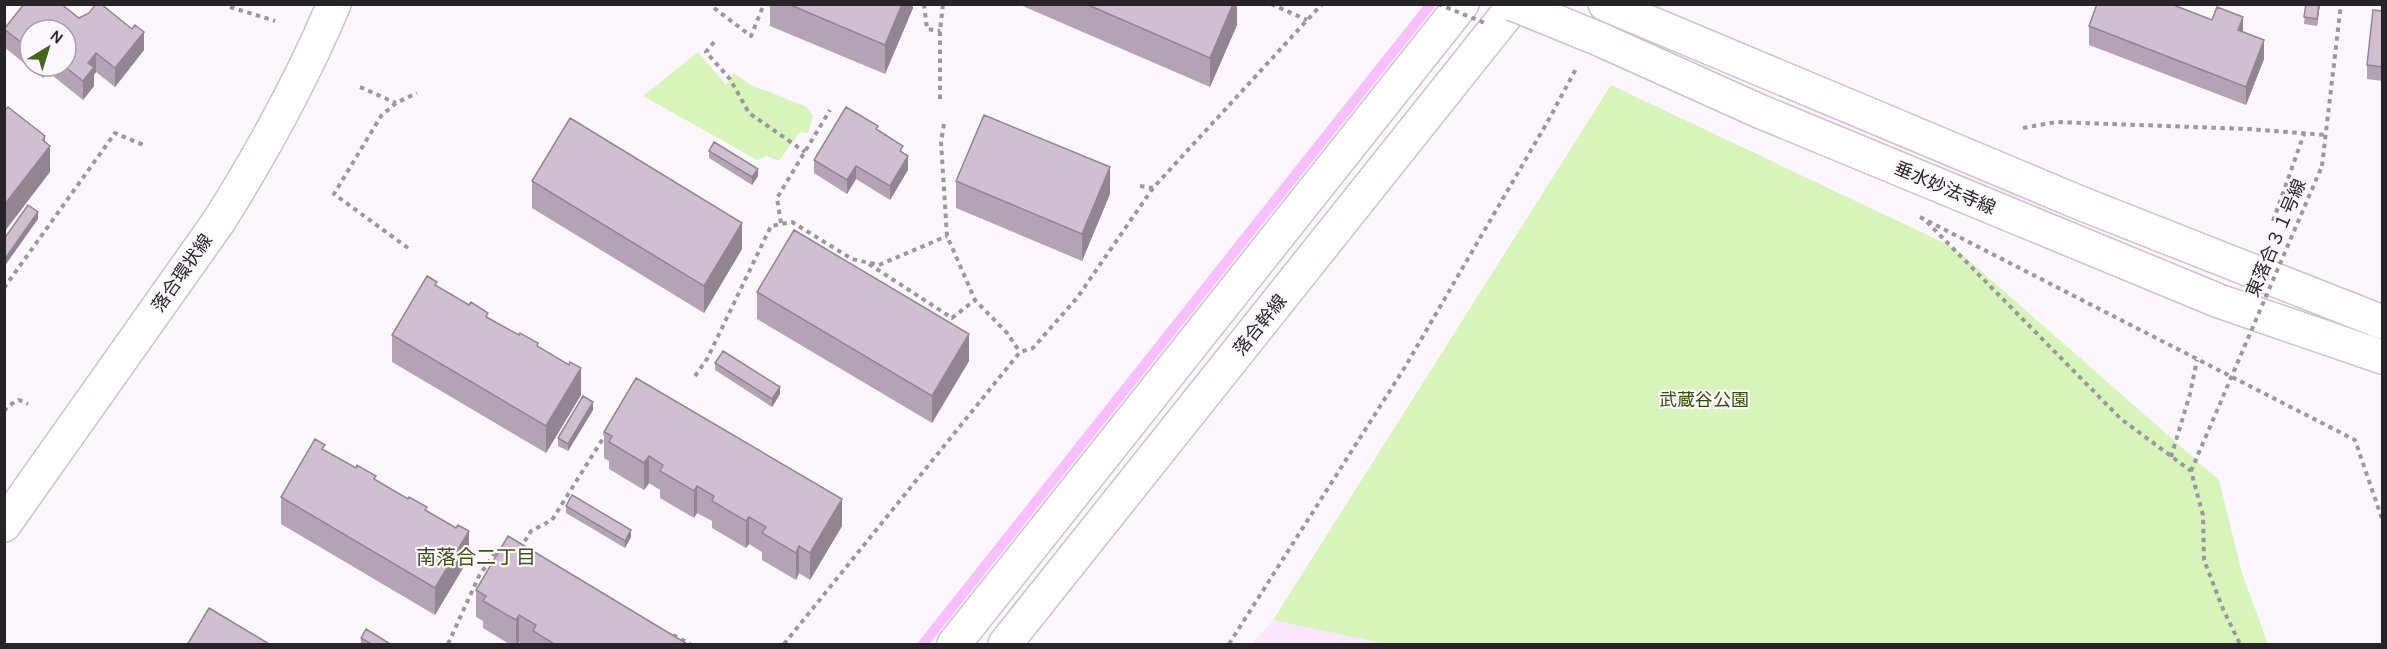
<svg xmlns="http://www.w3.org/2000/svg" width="2387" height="649" font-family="Karla,'Noto Sans JP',sans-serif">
<rect width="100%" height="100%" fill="#fef6fe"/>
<!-- built -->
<path fill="#fde5fe" d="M 1273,620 L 1385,644 L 1252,644 Z"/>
<!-- park -->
<path fill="#d7f5bb" d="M 698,52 L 726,85 L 734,73 L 751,85 L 807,107 L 813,116 L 808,133 L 800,132 L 779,161 L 767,156 L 757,160 L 643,96 Z
M 1611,85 L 1955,248 L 2219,480 L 2242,573 L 2268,644 L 1385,644 L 1273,620 Z"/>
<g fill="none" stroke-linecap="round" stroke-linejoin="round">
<!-- stream -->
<path stroke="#f7bffb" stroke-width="10" d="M 923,644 L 1431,4"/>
<!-- tertiary casing -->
<g stroke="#d0bed1" stroke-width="36">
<path id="tertiary" d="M 1605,4 L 2080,203 L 2382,322
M 1599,39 L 1759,111 L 2219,301 L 2382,357
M 4,525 L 219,221 C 263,151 302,80 334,4
M 954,644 L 1462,4
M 1005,644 L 1515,4"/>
</g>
<!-- path -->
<path stroke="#9d969d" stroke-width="4" stroke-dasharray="4.5 4.5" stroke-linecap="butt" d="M 924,4 L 927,29 L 940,31
M 1271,4 L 1307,20
M 230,7 L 275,21
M 714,8 L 751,36 L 764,4
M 714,42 L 706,52 L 730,79 L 749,113 L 805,152
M 360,87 L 396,103
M 940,99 L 940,31 L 943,4
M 944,124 L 941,142 L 947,236 L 975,300 L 1007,333 L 1020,352
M 2023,128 L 2056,122 L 2248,129 L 2326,135
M 2322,166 L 2341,4
M 1140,186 L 1153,188
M 1920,217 L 2355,440 L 2382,519
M 2273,221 L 2304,134
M 1927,222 L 2121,419 L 2191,471 L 2203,515 L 2204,560 L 2223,609 L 2240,644
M 781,223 L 777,198 L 830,110
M 408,248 L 334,194 L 381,116 L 396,103 L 417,93
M 869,264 L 952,318 L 975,300
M 4,288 L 115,133 L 146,146
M 695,376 L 707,359 L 771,226 L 792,222 L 852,259 L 879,265 L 947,236
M 4,411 L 8,406 L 19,400 L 28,404
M 2171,457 L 2190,394 L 2197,360
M 520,549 L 531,531 L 552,520 L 607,432
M 673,635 L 690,644
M 448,644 L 479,576 L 497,550 L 503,549
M 784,644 L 1020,352 L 1033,348 L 1077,298 L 1153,188 L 1322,4
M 1229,644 L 1405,367 L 1548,121 L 1577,67"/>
<!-- tertiary -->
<use href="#tertiary" stroke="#fff" stroke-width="33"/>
<!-- tertiary-bridge casing -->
<g stroke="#d0bed1" stroke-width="36" stroke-linecap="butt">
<path id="tertiary-bridge" d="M 1513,4 L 1599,39"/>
</g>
<!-- path-bridge -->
<path stroke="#9d969d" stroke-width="4" stroke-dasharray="4.5 4.5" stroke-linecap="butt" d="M 1438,4 L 1485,23
M 2191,471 L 2322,166"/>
<!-- tertiary-bridge -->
<use href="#tertiary-bridge" stroke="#fff" stroke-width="33"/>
</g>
<!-- wall -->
<path fill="#b3a3b4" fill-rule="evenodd" d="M 770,4 L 913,4 L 913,8 L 885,74 L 770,26 Z
M 1018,4 L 1237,4 L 1237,25 L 1210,87 Z
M 2306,4 L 2320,4 L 2317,26 L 2304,24 Z
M 2382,11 L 2382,81 L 2367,79 L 2367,65 Z
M 79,18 L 144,50 L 115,87 L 96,72 L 94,75 L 94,86 L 83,100 L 48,72 L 43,78 L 4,47 L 4,28 ZM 30,30 L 66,66 L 30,66 Z
M 2089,26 L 2243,32 L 2264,59 L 2246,105 L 2089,45 Z
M 878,130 L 903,153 L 908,170 L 890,200 L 856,179 L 847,194 L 814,173 L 814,160 Z
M 709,151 L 758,176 L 752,185 L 709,158 Z
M 532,181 L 742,249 L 704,313 L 532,208 Z
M 956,181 L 1110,194 L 1082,261 L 956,208 Z
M 437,286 L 538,347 L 581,395 L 546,453 L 392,362 L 392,335 Z
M 757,292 L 969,361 L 932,423 L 757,319 Z
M 715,363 L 780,394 L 772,407 L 715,370 Z
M 593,410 L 568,451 L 558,446 L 558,438 Z
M 604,432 L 842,526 L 810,580 L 799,573 L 796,580 L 762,560 L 762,552 L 749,544 L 746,548 L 712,528 L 712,521 L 697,513 L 694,518 L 660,498 L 660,490 L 649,483 L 644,490 L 609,469 L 609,461 L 604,458 Z
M 325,451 L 408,499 L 427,511 L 469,558 L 435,615 L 281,524 L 281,497 Z
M 566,506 L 631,537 L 625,548 L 566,513 Z
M 476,590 L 689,645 L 523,645 L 519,642 L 517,645 L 511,645 L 483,628 L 483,621 L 476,617 Z
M 361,638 L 392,645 L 361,645 Z"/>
<!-- shaded-wall -->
<path fill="#928592" d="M 902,4 L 913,4 L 913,8 L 885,74 L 885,45 Z
M 1233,4 L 1237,4 L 1237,25 L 1210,87 L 1210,58 Z
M 2319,4 L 2320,4 L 2317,26 L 2317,19 Z
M 2243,17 L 2243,36 L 2238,30 Z
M 144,32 L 144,50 L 115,87 L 115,68 Z
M 2264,40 L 2264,59 L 2246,105 L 2246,87 Z
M 96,53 L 96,72 L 94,75 L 94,86 L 83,100 L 83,81 L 88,63 Z
M 43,66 L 48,66 L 48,72 L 43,78 Z
M 45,136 L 45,151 L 50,146 L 50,172 L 5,231 L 5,204 Z
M 908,156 L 908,170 L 890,200 L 890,186 Z
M 856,166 L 856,179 L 847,194 L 847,180 Z
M 1110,167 L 1110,194 L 1082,261 L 1082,234 Z
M 758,169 L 758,176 L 752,185 L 752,177 Z
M 38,212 L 38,219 L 4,267 L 4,260 Z
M 742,223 L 742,249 L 704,313 L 704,286 Z
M 969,334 L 969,361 L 932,423 L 932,396 Z
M 581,368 L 581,395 L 546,453 L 546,426 Z
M 780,387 L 780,394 L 772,407 L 772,399 Z
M 593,402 L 593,410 L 568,451 L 568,444 Z
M 649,456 L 649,483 L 644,490 L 644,463 Z
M 697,486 L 697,513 L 694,518 L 694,491 Z
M 842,499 L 842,526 L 810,580 L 810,553 Z
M 749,517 L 749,544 L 746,548 L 746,521 Z
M 631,530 L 631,537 L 625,548 L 625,541 Z
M 469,531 L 469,558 L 435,615 L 435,588 Z
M 799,546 L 799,573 L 796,580 L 796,553 Z
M 519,615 L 519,642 L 517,645 L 516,645 L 516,620 Z"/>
<!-- building -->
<path fill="#d0bed1" stroke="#928592" stroke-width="1.5" d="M 24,4 L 61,4 L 79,18 L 89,13 L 96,4 L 101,4 L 132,29 L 135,25 L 144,32 L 115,68 L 96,53 L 88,63 L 94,67 L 83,81 L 64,66 L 66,66 L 66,30 L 30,30 L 30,49 L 4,29 Z
M 788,4 L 902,4 L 885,45 Z
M 1086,4 L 1233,4 L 1210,58 Z
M 2097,4 L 2171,4 L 2212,20 L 2217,7 L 2243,17 L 2238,30 L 2264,40 L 2246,87 L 2089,26 Z
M 2306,4 L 2319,4 L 2317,19 L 2304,17 Z
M 2373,10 L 2382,11 L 2382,67 L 2367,65 Z
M 8,107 L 45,136 L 43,140 L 50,146 L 5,204 L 4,110 L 5,110 Z
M 846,107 L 878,126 L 876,129 L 903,146 L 900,151 L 908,156 L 890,186 L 856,166 L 847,180 L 814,160 Z
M 984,115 L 1110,167 L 1082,234 L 956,181 Z
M 570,118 L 742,223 L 704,286 L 532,181 Z
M 714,142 L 758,169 L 752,177 L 709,151 Z
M 28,205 L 38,212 L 4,260 L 4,239 Z
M 794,230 L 969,334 L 932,396 L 757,292 Z
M 427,276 L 437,282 L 435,285 L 469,305 L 471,302 L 488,313 L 486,317 L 519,335 L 520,333 L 538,343 L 537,346 L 569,365 L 570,362 L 581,368 L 546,426 L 392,335 Z
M 723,351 L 780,387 L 772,399 L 715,363 Z
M 636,378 L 842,499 L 810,553 L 799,546 L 796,553 L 762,533 L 766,527 L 749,517 L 746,521 L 712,501 L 714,496 L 697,486 L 694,491 L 660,471 L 663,465 L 649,456 L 644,463 L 609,442 L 612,436 L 604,432 Z
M 583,396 L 593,402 L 568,444 L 558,438 Z
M 315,439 L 325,445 L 322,449 L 356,468 L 357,465 L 376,476 L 374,479 L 408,499 L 409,497 L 427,507 L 425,510 L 456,528 L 458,525 L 469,531 L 435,588 L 281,497 Z
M 572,495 L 631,530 L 625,541 L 566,506 Z
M 508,536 L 689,645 L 556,645 L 533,631 L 536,625 L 519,615 L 516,620 L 483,601 L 486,596 L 476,590 Z
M 209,608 L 271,645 L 187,645 Z
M 366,629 L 392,645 L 373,645 L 361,638 Z"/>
<g text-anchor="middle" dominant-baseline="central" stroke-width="4.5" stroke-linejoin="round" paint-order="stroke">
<!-- street labels -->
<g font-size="18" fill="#282229" stroke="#fef6fe">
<text transform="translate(1945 188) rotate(23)">垂水妙法寺線</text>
<text transform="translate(2276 238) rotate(-67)">東落合３１号線</text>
<text transform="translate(182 273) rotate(-55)">落合環状線</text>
<text transform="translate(1260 325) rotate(-51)">落合幹線</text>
</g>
<!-- park labels -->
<g font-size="18" fill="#314f00" stroke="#fef6fe">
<text x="1704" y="400">武蔵谷公園</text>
</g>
<!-- neighbourhood labels -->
<g font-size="20" fill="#385510" stroke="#fef6fe">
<text x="476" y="557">南落合二丁目</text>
</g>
</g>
<!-- border -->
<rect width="2387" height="649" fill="none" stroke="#282229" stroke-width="12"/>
<!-- north arrow -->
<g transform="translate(48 48) rotate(38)"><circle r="28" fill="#fef6fe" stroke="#a8a1a9" stroke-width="1.5"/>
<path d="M0-4.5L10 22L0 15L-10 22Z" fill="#45651a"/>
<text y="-9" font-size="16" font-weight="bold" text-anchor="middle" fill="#282229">N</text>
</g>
</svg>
